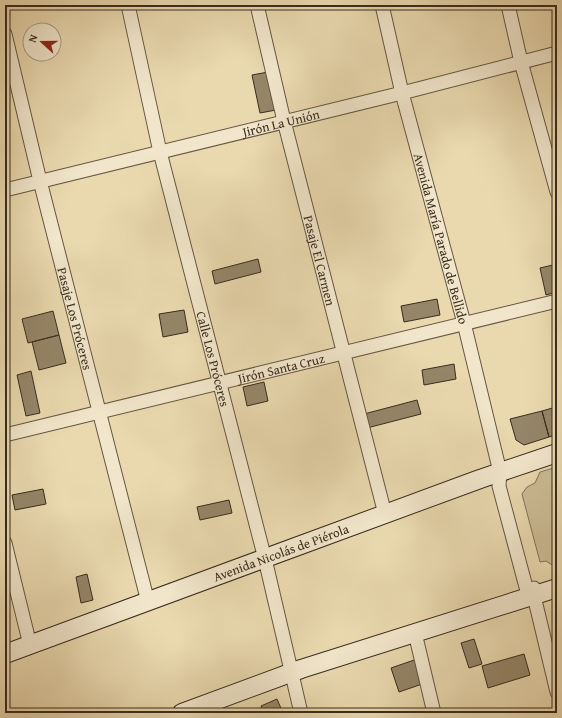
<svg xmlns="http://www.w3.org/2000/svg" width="562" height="718" font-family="'Gentium Book Plus',serif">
<rect width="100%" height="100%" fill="#ead9af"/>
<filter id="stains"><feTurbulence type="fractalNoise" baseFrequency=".005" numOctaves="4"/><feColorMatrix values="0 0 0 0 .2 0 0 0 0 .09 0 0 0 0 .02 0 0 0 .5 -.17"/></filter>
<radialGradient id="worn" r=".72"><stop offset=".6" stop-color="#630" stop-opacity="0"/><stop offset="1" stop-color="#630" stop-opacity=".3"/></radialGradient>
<!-- green -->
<path fill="#ccbc96" stroke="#82745a" d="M 557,467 L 557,568 L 546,561 L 540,562 L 522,494 L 527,487 L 535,483 L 540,472 Z"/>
<!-- building -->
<path fill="#958669" stroke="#392c1d" d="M 268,72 L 276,110 L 260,113 L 252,75 Z
M 258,259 L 261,272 L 215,284 L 212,271 Z
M 557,264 L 557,292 L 546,295 L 540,268 Z
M 437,299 L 440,315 L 404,322 L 401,306 Z
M 184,310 L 188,332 L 163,337 L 159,314 Z
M 53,311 L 59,335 L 28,343 L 22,319 Z
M 59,335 L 66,363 L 39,370 L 32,342 Z
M 454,364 L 456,379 L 424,385 L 422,370 Z
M 31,371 L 40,413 L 26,416 L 17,375 Z
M 264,382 L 268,401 L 247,406 L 243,387 Z
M 417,400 L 421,414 L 367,428 L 364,414 Z
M 556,407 L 557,434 L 549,437 L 542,411 Z
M 542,411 L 549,437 L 524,445 L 516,440 L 510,419 Z
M 43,489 L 46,504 L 15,510 L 12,495 Z
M 229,500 L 232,513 L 200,520 L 197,507 Z
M 87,574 L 93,600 L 81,603 L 76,577 Z
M 474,639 L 482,664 L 469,668 L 461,643 Z
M 524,654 L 530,675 L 488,688 L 482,666 Z
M 417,659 L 425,683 L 399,692 L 391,668 Z
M 277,699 L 283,713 L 264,713 L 261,706 Z"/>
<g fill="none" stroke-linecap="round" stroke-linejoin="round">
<!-- street casing -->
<g stroke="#655742" stroke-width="15">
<g id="street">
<path id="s1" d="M 128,5 L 160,152 L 265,559 L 301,713"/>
<path id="s2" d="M 257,5 L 284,121 L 385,514"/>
<path id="s3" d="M 382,5 L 402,93 L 464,323 L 500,472 L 499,486 L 526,587 L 534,596"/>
<path d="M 508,5 L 521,62 L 557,192"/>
<path id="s4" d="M 5,34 L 40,181 L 148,602"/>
<path id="s5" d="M 5,190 L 402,93 L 557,53"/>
<path id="s6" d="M 5,435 L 557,301"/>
<path d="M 5,543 L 30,645"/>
<path d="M 534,588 L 534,596 L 557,692"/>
<path d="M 415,633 L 434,713"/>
</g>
</g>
<!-- secondary casing -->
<g stroke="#392c1d" stroke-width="20">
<g id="secondary">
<path id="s7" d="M 5,654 L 480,479 L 557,453"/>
<path d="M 182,713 L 301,669 L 557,588"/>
</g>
</g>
<!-- street -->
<use href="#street" stroke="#f1e6cb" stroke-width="13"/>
<!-- secondary -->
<use href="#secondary" stroke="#f1e6cb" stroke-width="18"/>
</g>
<g text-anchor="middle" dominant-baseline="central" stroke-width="4" stroke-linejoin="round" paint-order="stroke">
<!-- street labels -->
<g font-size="13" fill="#392c1d" stroke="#f1e6cb">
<text stroke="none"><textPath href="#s5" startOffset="284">Jirón La Unión</textPath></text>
<text stroke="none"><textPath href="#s3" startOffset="241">Avenida María Parado de Bellido</textPath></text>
<text stroke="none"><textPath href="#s2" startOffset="263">Pasaje El Carmen</textPath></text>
<text stroke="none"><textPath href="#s4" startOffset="293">Pasaje Los Próceres</textPath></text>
<text stroke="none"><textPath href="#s1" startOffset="364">Calle Los Próceres</textPath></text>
<text stroke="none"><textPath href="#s6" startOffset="284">Jirón Santa Cruz</textPath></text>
<text stroke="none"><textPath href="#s7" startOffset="294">Avenida Nicolás de Piérola</textPath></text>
</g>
</g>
<!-- margin -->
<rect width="562" height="718" fill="none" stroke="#ead9af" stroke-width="20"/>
<rect x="6" y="6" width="550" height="706" fill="none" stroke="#392c1d" stroke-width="2"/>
<rect x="10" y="10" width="542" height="698" fill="none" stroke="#392c1d"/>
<!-- north arrow -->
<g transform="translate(42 42) rotate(291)"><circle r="19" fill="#f1e6cb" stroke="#a79c85"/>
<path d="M0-3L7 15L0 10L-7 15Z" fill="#8f2418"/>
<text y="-6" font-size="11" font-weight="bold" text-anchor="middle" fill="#392c1d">N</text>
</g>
<rect width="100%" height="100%" filter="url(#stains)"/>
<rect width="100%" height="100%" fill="url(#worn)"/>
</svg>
